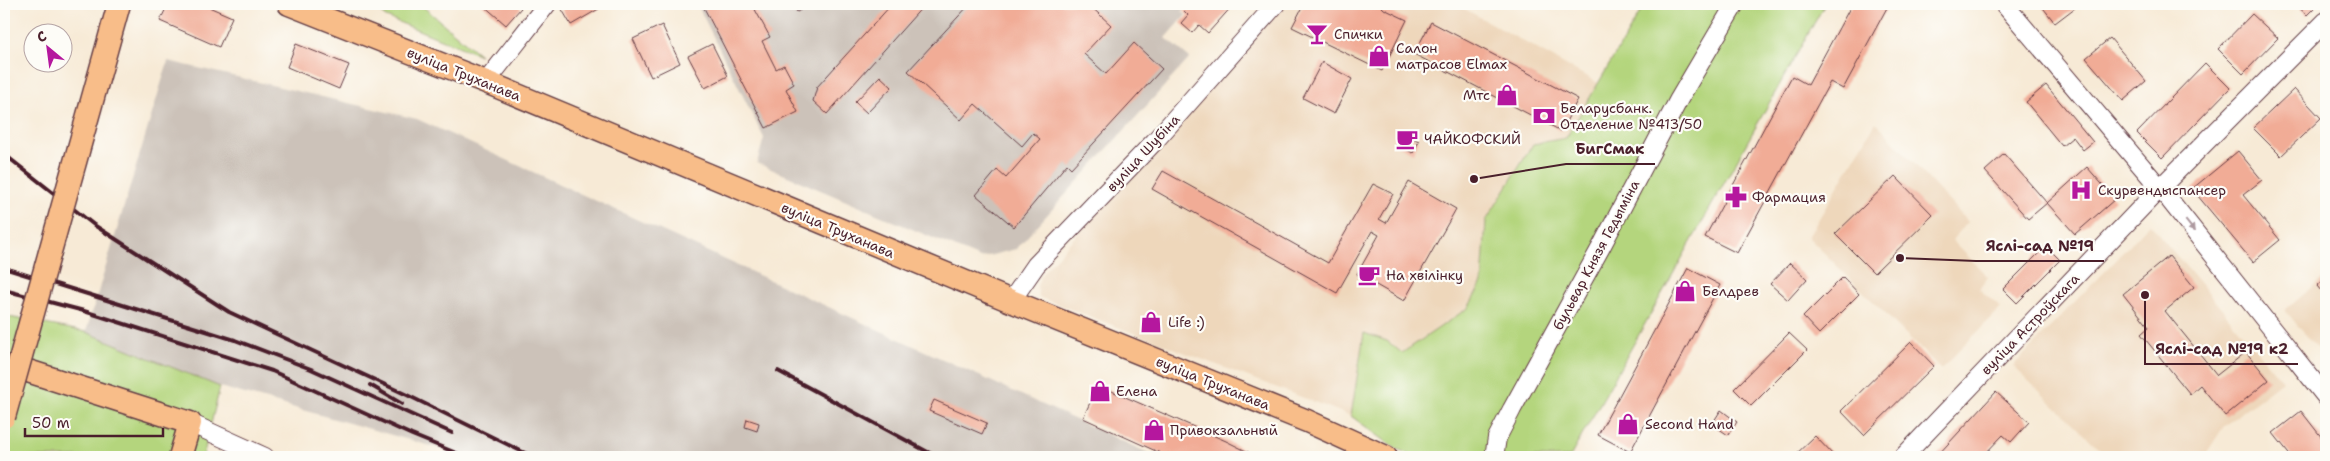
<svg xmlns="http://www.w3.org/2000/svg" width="2330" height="461" font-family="'Shantell Sans',sans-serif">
<rect width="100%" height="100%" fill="#fdfcf7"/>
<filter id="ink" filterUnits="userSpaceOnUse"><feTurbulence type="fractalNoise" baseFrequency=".02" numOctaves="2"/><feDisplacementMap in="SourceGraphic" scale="10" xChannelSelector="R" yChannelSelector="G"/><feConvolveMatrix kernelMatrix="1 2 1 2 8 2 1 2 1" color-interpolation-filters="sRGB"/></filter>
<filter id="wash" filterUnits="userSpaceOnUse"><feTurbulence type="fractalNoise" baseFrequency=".0096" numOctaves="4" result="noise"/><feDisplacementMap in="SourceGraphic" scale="20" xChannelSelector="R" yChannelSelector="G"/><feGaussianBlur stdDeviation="1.12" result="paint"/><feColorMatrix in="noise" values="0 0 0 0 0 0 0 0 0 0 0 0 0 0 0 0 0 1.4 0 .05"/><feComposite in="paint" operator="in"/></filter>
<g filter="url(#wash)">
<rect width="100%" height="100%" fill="#f7ead6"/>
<!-- built -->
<path fill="#eed7bb" d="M 1282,4 L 1456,4 L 1598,83 L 1566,138 L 1533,144 L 1486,221 L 1482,284 L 1468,308 L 1402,353 L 1387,341 L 1364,333 L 1351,416 L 1039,297 L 1037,286 L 1040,276 Z
M 1876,122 L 1968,222 L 1952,240 L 1988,277 L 1979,289 L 2001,308 L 1941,369 L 1808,237 Z
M 2150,224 L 2282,381 L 2224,426 L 2204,457 L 2108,457 L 2013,366 Z
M 2326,276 L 2326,360 L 2285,310 Z"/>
<!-- industrial -->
<path fill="#ccc2b9" d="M 697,4 L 1188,4 L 1182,11 L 1186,15 L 1166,38 L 1190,58 L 1016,249 L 980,258 L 757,163 L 764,138 Z
M 168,61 L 417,119 L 1157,457 L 470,457 L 220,387 L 86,332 Z"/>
<!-- green -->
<path fill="#b4d57d" stroke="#7f7a54" d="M 373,4 L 420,4 L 480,55 L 386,17 L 378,11 Z
M 1645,4 L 1661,4 L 1670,8 L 1672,4 L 1825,4 L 1570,457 L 1415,457 L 1395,448 L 1351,416 L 1364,333 L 1387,341 L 1402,353 L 1468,308 L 1482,283 L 1486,221 L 1533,144 L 1566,138 Z
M 4,316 L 86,332 L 220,387 L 203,457 L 4,457 Z"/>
<g id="blocks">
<!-- building -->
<path fill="#f1ac96" d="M 168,4 L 202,4 L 232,17 L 219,47 L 160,21 Z
M 482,4 L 517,4 L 521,8 L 506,25 Z
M 564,4 L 601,4 L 602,7 L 571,25 L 560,6 Z
M 702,4 L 752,4 L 770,37 L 762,41 L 776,69 L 784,65 L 794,84 L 786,89 L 798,112 L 766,128 Z
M 792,4 L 811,4 L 797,12 Z
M 892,4 L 925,4 L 827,114 L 813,101 L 817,87 Z
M 970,4 L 1088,4 L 1111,25 L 1084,54 L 1106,74 L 1134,43 L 1162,69 L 1071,168 L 1067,164 L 1014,227 L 976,195 L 997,170 L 1006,178 L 1040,139 L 1033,133 L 1022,146 L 975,104 L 961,120 L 908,71 Z
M 1190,4 L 1234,4 L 1208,33 L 1199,25 L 1192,33 L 1181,23 L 1188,15 L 1184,11 Z
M 1304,4 L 1379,4 L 1384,9 L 1407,20 L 1382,71 L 1292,27 Z
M 1852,4 L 1889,4 L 1843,89 L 1830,82 L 1737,253 L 1705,237 L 1792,76 L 1808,85 Z
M 2040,4 L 2080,4 L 2055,23 Z
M 2295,4 L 2318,4 L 2307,15 Z
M 2252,14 L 2278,38 L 2243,74 L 2218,49 Z
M 1431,22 L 1578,99 L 1561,131 L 1414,54 Z
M 662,25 L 680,63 L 651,77 L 633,39 Z
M 2110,38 L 2146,81 L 2123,101 L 2086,58 Z
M 296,44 L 349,65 L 339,89 L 287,67 Z
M 712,44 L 728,76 L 705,88 L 688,56 Z
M 1322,62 L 1352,79 L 1334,114 L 1303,98 Z
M 2205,63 L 2230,88 L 2162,158 L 2137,133 Z
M 880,76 L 892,87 L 867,113 L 855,102 Z
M 2046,85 L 2093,142 L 2083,150 L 2073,137 L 2062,146 L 2026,102 Z
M 2294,89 L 2321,118 L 2281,156 L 2253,128 Z
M 1402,133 L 1419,141 L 1413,153 L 1396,144 Z
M 2238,151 L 2262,180 L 2243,195 L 2280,240 L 2253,262 L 2192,189 Z
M 2004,154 L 2047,203 L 2028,219 L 1985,171 Z
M 2087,167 L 2115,199 L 2075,234 L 2047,203 Z
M 1163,171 L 1328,263 L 1373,184 L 1393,194 L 1379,219 L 1386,223 L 1409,182 L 1456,209 L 1404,301 L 1357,274 L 1379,235 L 1372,231 L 1337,293 L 1152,189 Z
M 1895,176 L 1933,215 L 1874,273 L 1835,234 Z
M 2046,246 L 2060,260 L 2017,303 L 2003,289 Z
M 2169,256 L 2194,287 L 2165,311 L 2217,375 L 2246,352 L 2269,380 L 2225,416 L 2200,385 L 2190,394 L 2141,334 L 2149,327 L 2123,294 Z
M 1790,263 L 1807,279 L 1788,300 L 1770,284 Z
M 1688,268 L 1720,285 L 1630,452 L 1598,435 Z
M 1843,277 L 1859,294 L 1819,334 L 1803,317 Z
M 2326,278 L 2326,297 L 2317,286 Z
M 1789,333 L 1807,350 L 1751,406 L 1734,389 Z
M 1911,342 L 1934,366 L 1864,435 L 1841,411 Z
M 1098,385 L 1226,441 L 1258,457 L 1169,457 L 1083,418 Z
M 1996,392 L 2029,422 L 2011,442 L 2003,435 L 1982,457 L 1936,457 Z
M 934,400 L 987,423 L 982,434 L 929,411 Z
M 1721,410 L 1737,422 L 1728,435 L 1712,424 Z
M 2301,411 L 2326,443 L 2326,457 L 2292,457 L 2273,433 Z
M 747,419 L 759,423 L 757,431 L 745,427 Z
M 1815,436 L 1835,457 L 1793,457 Z"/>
</g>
</g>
<g filter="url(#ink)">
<use href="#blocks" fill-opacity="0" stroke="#643d45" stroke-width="1"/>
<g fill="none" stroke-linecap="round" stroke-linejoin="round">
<!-- minor casing -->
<g stroke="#643d45" stroke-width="20">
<path id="minor" d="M 2004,4 L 2160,188 L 2326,397
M 486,82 L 547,4
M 1011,301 L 1036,265 L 1154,142 L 1276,4
M 190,423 L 265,457
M 1494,457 L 1497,438 L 1512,409 L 1600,249 L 1679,99 L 1735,4
M 1903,457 L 2160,188 L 2326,21"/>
</g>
<!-- major casing -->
<g stroke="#643d45" stroke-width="25">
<path id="major" d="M 289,4 L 486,82 L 1011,301 L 1307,421 L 1386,457
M 4,366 L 28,371 L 190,423 L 180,457"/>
</g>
<!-- minor -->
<use href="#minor" stroke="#fff" stroke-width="18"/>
<!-- major -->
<use href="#major" stroke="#f8bd89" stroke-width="22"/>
<!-- rail -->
<path stroke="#4a1f2b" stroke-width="4" d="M 4,154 L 94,225 L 229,312 L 405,394 L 533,457
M 4,268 L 235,340 L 311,369 L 452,433
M 4,290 L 84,311 L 272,371 L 412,435 L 466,457
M 778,371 L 937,457
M 370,385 L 402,404"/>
<!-- major-bridge casing -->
<g stroke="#643d45" stroke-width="25" stroke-linecap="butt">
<path id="major-bridge" d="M 4,417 L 119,4"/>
</g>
<!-- major-bridge -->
<use href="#major-bridge" stroke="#f8bd89" stroke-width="22"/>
</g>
<!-- one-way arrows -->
<defs><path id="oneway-solid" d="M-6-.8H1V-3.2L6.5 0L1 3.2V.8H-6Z" transform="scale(1.25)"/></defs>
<use fill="#ae9aa0" href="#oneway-solid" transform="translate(2190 226) rotate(52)"/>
</g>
<!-- icons -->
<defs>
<g id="bar-bare" transform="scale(1.725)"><path d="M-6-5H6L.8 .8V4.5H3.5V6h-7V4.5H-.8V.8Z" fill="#b5179e" stroke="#fdfcf7" stroke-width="2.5" paint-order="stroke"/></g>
<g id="shop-bare" transform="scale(1.725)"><path d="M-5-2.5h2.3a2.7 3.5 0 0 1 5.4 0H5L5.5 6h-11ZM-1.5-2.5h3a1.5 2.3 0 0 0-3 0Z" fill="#b5179e" stroke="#fdfcf7" stroke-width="2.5" paint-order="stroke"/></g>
<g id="bank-bare" transform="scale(1.725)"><path d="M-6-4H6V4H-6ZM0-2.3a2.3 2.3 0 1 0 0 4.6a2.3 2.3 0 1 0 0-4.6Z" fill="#b5179e" stroke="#fdfcf7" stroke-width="2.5" paint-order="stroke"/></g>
<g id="cafe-bare" transform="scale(1.725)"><path d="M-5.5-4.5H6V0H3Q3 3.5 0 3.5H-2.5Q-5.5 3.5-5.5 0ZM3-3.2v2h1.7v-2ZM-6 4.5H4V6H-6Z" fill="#b5179e" stroke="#fdfcf7" stroke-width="2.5" paint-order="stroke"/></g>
<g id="hospital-bare" transform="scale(1.725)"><path d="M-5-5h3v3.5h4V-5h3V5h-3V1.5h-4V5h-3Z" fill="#b5179e" stroke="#fdfcf7" stroke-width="2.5" paint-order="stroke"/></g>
<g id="pharmacy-bare" transform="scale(1.725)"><path d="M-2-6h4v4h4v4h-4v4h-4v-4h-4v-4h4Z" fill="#b5179e" stroke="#fdfcf7" stroke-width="2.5" paint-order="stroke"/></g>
</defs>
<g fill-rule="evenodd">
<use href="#bar-bare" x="1317" y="34"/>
<use href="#shop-bare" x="1379" y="56"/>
<use href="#shop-bare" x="1507" y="95"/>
<use href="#bank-bare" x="1544" y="116"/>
<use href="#cafe-bare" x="1407" y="139"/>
<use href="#hospital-bare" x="2081" y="190"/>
<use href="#pharmacy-bare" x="1736" y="197"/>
<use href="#cafe-bare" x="1369" y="275"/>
<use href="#shop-bare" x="1685" y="291"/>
<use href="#shop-bare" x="1151" y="322"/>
<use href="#shop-bare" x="1100" y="391"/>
<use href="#shop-bare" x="1628" y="424"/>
<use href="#shop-bare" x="1154" y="430"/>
</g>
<g text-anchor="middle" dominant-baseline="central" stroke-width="4.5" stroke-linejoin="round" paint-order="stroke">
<!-- poi labels -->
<g font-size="14" fill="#4a1f2b" stroke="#fdfcf7" text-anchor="start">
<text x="1334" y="34">Спички</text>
<text x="1396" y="48">Салон<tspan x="1396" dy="16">матрасов Elmax</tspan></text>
<text x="1490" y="95" text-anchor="end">Мтс</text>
<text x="1560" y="108">Беларусбанк.<tspan x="1560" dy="16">Отделение №413/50</tspan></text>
<text x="1424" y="139">ЧАЙКОФСКИЙ</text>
<text x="2098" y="190">Скурвендыспансер</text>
<text x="1752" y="197">Фармация</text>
<text x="1386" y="275">На хвілінку</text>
<text x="1702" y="291">Белдрев</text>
<text x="1168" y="322">Life :)</text>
<text x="1116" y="391">Елена</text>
<text x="1645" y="424">Second Hand</text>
<text x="1170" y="430">Привокзальный</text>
</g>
<!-- street labels -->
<g font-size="14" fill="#4a1f2b" stroke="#fdfcf7">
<text transform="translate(464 74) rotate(22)">вуліца Труханава</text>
<text transform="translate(1143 153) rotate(-47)">вуліца Шубіна</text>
<text transform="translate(838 230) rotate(23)">вуліца Труханава</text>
<text transform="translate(1596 255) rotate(-62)">бульвар Князя Гедыміна</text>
<text transform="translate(2030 324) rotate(-46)">вуліца Астроўскага</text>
<text transform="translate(1213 383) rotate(22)">вуліца Труханава</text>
</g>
</g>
<!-- callouts -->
<path fill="none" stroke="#4a1f2b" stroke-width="2" d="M1474 179L1566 164H1655M1900 258L1976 261H2104M2145 295L2145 364H2298"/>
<g fill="#4a1f2b" stroke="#fdfcf7" stroke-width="2">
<circle cx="1474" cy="179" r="5"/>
<circle cx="1900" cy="258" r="5"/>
<circle cx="2145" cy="295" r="5"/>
</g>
<g font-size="15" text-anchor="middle" font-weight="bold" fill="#4a1f2b" stroke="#fdfcf7" stroke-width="4.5" stroke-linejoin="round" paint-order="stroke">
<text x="1610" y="154">БигСмак</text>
<text x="2040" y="251">Яслі-сад №19</text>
<text x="2222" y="354">Яслі-сад №19 к2</text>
</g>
<!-- margin -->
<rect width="2330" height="461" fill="none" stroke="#fdfcf7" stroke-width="20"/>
<!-- north arrow -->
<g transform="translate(48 48) rotate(331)"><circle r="24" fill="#fdfcf7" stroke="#b5a4a5"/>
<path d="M0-4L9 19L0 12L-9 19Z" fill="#b5179e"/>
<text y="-8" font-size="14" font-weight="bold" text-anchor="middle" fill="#4a1f2b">С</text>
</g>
<!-- scale -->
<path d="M25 428v8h138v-8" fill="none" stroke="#4a1f2b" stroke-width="2.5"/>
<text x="32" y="428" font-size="15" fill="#4a1f2b" stroke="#fdfcf7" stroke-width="4" paint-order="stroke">50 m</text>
</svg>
